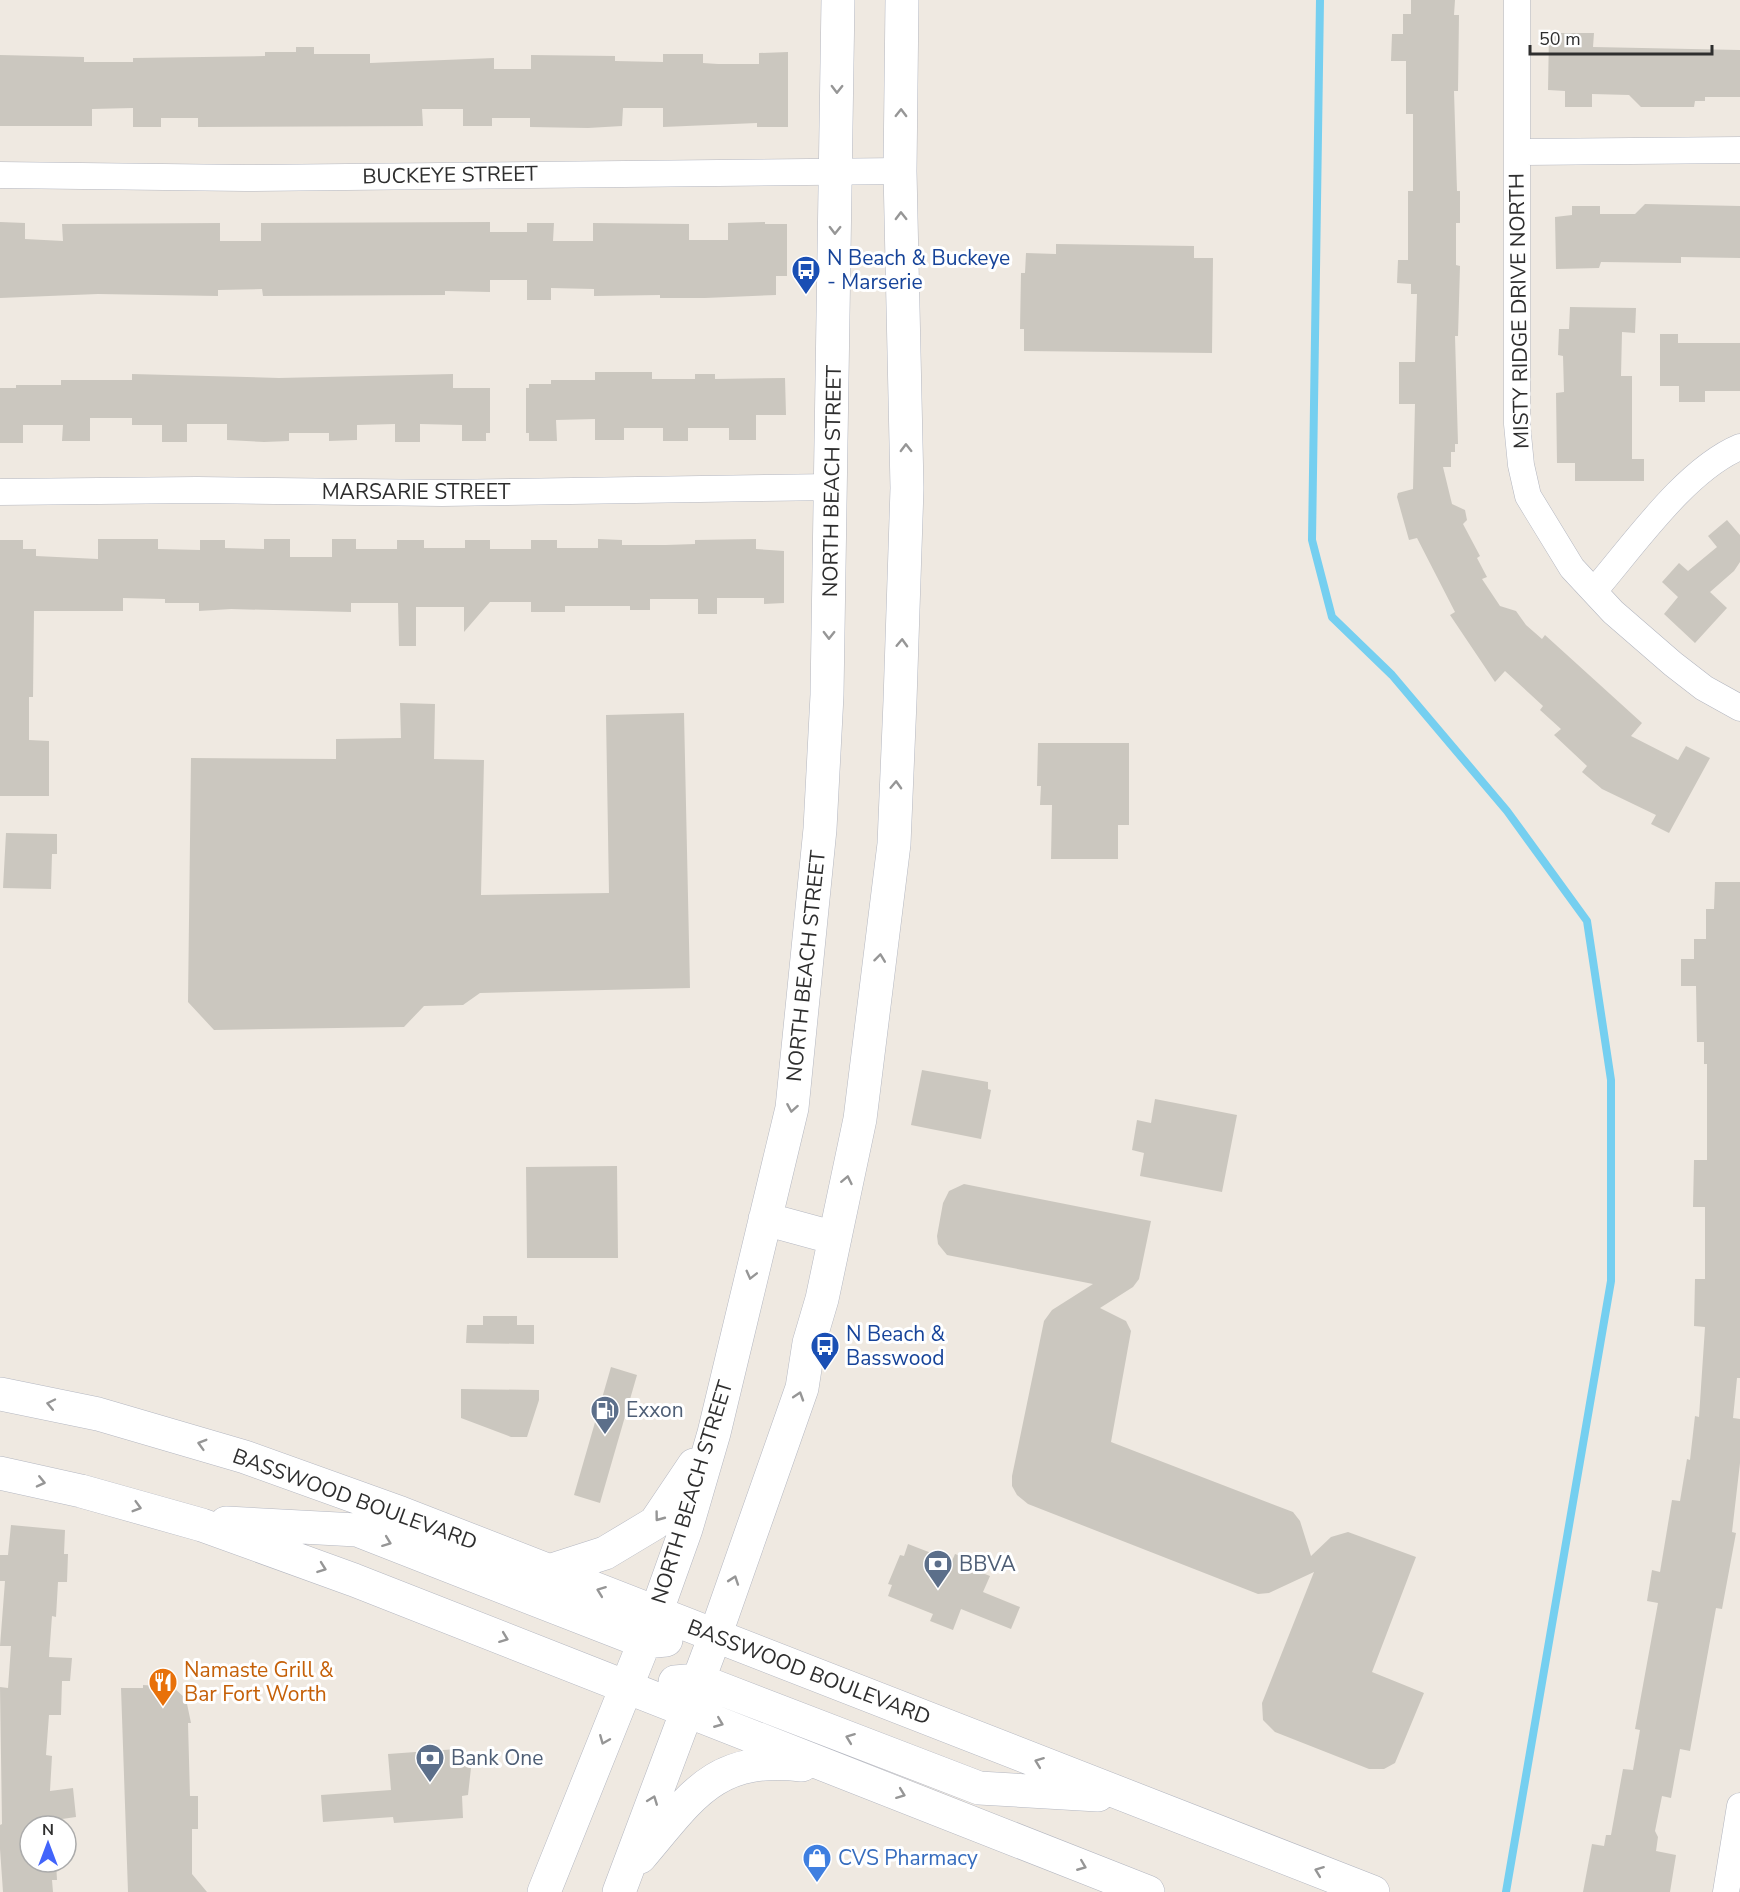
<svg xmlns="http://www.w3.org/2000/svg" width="1740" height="1892" font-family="'Nunito Sans',sans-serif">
<rect width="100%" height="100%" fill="#efe9e1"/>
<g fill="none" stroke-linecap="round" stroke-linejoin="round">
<!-- stream -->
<path stroke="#75cff0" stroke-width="8" d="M 1320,0 L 1312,540 L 1332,617 L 1392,675 L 1507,811 L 1587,921 L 1611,1080 L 1611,1281 L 1506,1892"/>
</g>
<!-- building -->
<path fill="#cbc7bf" d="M 1411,0 L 1455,0 L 1454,15 L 1459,15 L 1458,91 L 1454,91 L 1457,191 L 1460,191 L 1460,223 L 1456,223 L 1456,265 L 1460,266 L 1458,336 L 1455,336 L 1458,444 L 1455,444 L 1455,452 L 1451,452 L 1451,467 L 1443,467 L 1452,504 L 1465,510 L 1467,520 L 1463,524 L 1480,556 L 1477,558 L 1487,577 L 1482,579 L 1500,606 L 1516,611 L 1526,625 L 1542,639 L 1545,635 L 1642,723 L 1631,736 L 1678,760 L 1686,746 L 1710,758 L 1669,833 L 1651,824 L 1656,815 L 1602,789 L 1582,772 L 1587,766 L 1554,735 L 1561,729 L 1540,710 L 1543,706 L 1505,671 L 1495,682 L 1450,615 L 1455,612 L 1417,538 L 1409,540 L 1397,497 L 1398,493 L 1413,489 L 1415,404 L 1399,404 L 1399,362 L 1415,362 L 1417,294 L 1411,294 L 1411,284 L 1397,283 L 1398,260 L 1408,260 L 1408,191 L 1413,191 L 1413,114 L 1406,114 L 1406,61 L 1391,61 L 1392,34 L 1403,34 L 1403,14 L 1411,14 Z
M 1549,33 L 1594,33 L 1593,47 L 1740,50 L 1740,97 L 1705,97 L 1705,101 L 1695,101 L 1694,107 L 1641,107 L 1629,95 L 1592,94 L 1592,107 L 1565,107 L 1565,91 L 1548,90 Z
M 296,47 L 314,47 L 314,54 L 370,54 L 370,63 L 494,58 L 494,69 L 531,69 L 531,55 L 615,56 L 615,61 L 663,62 L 663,54 L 703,54 L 703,63 L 718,64 L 759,64 L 759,53 L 788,52 L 788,127 L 757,127 L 757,123 L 663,127 L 663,108 L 623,108 L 622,126 L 588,128 L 530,127 L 530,118 L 492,118 L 492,126 L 463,126 L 463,109 L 422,109 L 423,126 L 198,127 L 198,118 L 161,118 L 161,127 L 133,127 L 133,108 L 92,109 L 92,126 L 0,126 L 0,55 L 84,57 L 84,62 L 133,62 L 133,58 L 265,56 L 265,52 L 296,52 Z
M 1645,204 L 1740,206 L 1740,258 L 1681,257 L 1681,263 L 1601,262 L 1599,268 L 1556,269 L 1555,217 L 1572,215 L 1572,206 L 1600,206 L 1600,214 L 1635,214 Z
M 0,222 L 25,223 L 25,239 L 63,241 L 62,224 L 220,223 L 220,241 L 261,241 L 261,223 L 490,222 L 490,232 L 527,232 L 527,223 L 554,223 L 553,241 L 593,241 L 593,223 L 689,224 L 689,240 L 728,240 L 728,223 L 765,222 L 765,224 L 787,224 L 787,276 L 776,276 L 776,295 L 705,298 L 660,298 L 660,295 L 594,296 L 594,289 L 551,288 L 551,300 L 527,300 L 527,280 L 490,280 L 490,292 L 445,291 L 445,295 L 263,296 L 262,289 L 218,290 L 218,296 L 98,294 L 0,298 Z
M 1056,244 L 1194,246 L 1194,258 L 1213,258 L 1212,353 L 1024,351 L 1024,329 L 1020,329 L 1021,273 L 1025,273 L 1026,253 L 1056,254 Z
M 1570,307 L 1636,308 L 1635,333 L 1622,332 L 1621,376 L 1632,376 L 1632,459 L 1644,459 L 1644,481 L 1575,481 L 1575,463 L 1557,463 L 1556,393 L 1564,392 L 1563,356 L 1558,355 L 1559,329 L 1569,329 Z
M 1660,334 L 1678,334 L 1678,343 L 1740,343 L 1740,391 L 1705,391 L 1705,402 L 1679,402 L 1679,386 L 1660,386 Z
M 595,372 L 652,372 L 652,379 L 695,379 L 695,374 L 715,374 L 715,379 L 785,378 L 786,415 L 756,415 L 756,440 L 729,440 L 729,428 L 688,428 L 688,441 L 663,441 L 663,428 L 624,428 L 624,440 L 595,440 L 595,419 L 556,420 L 557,441 L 529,441 L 529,433 L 526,433 L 526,388 L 529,388 L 529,384 L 551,384 L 551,380 L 595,380 Z
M 132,374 L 279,378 L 453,374 L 453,388 L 490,388 L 490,433 L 486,433 L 486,441 L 462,441 L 462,425 L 420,424 L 420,442 L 395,442 L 395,424 L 357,425 L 357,440 L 329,441 L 329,433 L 289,433 L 289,441 L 264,442 L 227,440 L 227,424 L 187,424 L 187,442 L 162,442 L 162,425 L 132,425 L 132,418 L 90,418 L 90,441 L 62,441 L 63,425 L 23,425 L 23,443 L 0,443 L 0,388 L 16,388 L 16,385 L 61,385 L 61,380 L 132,380 Z
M 1727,520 L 1740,535 L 1740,562 L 1734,571 L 1710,592 L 1727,608 L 1695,643 L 1664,614 L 1678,597 L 1662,582 L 1679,563 L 1688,571 L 1717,547 L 1708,536 Z
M 98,539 L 158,539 L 158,549 L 200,550 L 200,540 L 225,540 L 225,548 L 264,549 L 264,539 L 290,539 L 290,557 L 332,557 L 332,539 L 356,539 L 356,549 L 397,549 L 397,540 L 424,540 L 424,548 L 465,548 L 465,540 L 490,540 L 490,549 L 531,549 L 531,540 L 557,540 L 557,548 L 598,548 L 598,539 L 622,540 L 622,545 L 666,545 L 695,544 L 695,540 L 756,539 L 756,549 L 784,551 L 784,603 L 764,604 L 764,598 L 717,598 L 717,614 L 698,614 L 698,599 L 650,599 L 650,610 L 630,610 L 630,606 L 565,606 L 565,612 L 531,612 L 531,602 L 490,602 L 464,632 L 464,607 L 416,607 L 416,646 L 399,646 L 398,603 L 351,603 L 351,612 L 231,609 L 199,611 L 199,603 L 165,603 L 165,599 L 123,598 L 123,611 L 34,611 L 33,697 L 29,697 L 29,740 L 49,741 L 49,796 L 0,796 L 0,540 L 23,540 L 23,549 L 36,549 L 36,556 L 98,559 Z
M 400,703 L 435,704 L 434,759 L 484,760 L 481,895 L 609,893 L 606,715 L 684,713 L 690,988 L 480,993 L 463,1005 L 424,1006 L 404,1027 L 214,1030 L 188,1002 L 191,758 L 336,759 L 336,739 L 401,738 Z
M 1038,743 L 1129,743 L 1129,825 L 1118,825 L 1118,859 L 1051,859 L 1052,805 L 1040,805 L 1041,786 L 1037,786 Z
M 6,833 L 57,834 L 57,854 L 52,854 L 51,889 L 3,888 Z
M 1715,882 L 1740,882 L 1740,1378 L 1737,1378 L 1733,1418 L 1740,1419 L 1740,1463 L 1732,1532 L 1736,1533 L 1722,1609 L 1716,1608 L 1690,1751 L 1680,1749 L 1671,1798 L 1662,1796 L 1655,1831 L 1658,1837 L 1656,1851 L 1676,1855 L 1670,1892 L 1583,1892 L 1592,1844 L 1604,1846 L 1606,1835 L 1611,1835 L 1623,1769 L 1633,1770 L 1640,1730 L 1635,1729 L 1658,1603 L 1647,1601 L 1652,1570 L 1660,1572 L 1672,1500 L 1680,1501 L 1687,1459 L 1690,1460 L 1695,1416 L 1699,1417 L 1705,1327 L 1694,1326 L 1695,1279 L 1705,1279 L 1705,1207 L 1693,1207 L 1694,1160 L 1707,1160 L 1707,1064 L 1704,1064 L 1704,1042 L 1697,1042 L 1696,986 L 1681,986 L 1681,959 L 1694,959 L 1694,939 L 1706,939 L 1706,909 L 1714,909 Z
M 922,1070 L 988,1082 L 988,1089 L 991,1090 L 981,1139 L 911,1125 Z
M 1155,1099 L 1237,1115 L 1222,1192 L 1140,1176 L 1144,1153 L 1132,1150 L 1137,1120 L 1151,1123 Z
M 617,1166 L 618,1258 L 527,1258 L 526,1167 Z
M 964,1184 L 1151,1221 L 1139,1279 L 1133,1287 L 1100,1308 L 1126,1321 L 1131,1331 L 1111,1442 L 1293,1512 L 1300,1521 L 1311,1556 L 1331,1537 L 1348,1532 L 1416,1557 L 1372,1672 L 1424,1693 L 1395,1763 L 1384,1769 L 1369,1769 L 1275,1732 L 1263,1720 L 1262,1703 L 1314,1572 L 1269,1593 L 1258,1594 L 1028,1504 L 1017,1495 L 1012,1486 L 1012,1476 L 1044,1321 L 1052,1310 L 1093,1284 L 947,1255 L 938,1244 L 937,1236 L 943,1203 L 949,1191 Z
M 483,1316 L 517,1316 L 517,1325 L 534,1325 L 534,1344 L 466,1343 L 467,1325 L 483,1325 Z
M 611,1367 L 637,1375 L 600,1503 L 574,1495 Z
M 461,1389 L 539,1390 L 539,1400 L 527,1437 L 511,1437 L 461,1418 Z
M 11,1525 L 65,1530 L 64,1554 L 68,1554 L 67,1582 L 58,1582 L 56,1617 L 52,1616 L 49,1657 L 72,1658 L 70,1681 L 62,1681 L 61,1715 L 49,1715 L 46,1755 L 52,1756 L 50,1791 L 73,1788 L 76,1817 L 55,1820 L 55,1826 L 30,1826 L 30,1862 L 56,1862 L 57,1880 L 52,1880 L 53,1892 L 3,1892 L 0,1849 L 0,1825 L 2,1824 L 0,1687 L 8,1688 L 11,1646 L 0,1646 L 5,1581 L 0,1581 L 0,1555 L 8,1555 Z
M 908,1544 L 952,1561 L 955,1554 L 982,1564 L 980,1572 L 990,1576 L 983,1592 L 1020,1607 L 1011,1629 L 961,1609 L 953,1630 L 930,1621 L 933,1614 L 888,1596 L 892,1585 L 888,1584 L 900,1555 L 904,1556 Z
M 143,1685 L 173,1687 L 186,1699 L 191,1723 L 188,1723 L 190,1796 L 198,1796 L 198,1829 L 192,1829 L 192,1874 L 207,1892 L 128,1892 L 121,1688 L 143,1688 Z
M 457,1749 L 458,1760 L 472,1759 L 468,1795 L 462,1796 L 463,1818 L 394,1823 L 393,1817 L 323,1822 L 321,1795 L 391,1790 L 388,1754 Z"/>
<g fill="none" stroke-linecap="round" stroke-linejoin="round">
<!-- street casing -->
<g stroke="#b4b7c1" stroke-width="27">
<path id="street" d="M 1517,0 L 1517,424 L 1521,465 L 1528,496 L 1572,568 L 1613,612 L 1673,664 L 1704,688 L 1740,708
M 1517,152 L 1740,150
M 0,175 L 245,178 L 900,171
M 0,492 L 197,490 L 442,493 L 832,487
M 1594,591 C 1633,546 1685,470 1740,447
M 1726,1892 L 1740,1806"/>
</g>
<!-- secondary casing -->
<g stroke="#b4b7c1" stroke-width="34">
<path id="secondary" d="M 765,1219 L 835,1238
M 0,1394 L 98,1414 L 245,1457 L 401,1513 L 1373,1892
M 0,1473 L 81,1491 L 202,1525 L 354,1580 L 1148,1892
M 226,1523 L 357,1530 L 644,1642 L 666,1640
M 549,1571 L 605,1553 L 655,1523 L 694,1465
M 675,1682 L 698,1680 L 979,1788 L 1098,1795
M 640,1857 C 692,1796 714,1755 802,1765
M 544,1892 L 656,1613 L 686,1529 L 714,1433 L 792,1108 L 820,829 L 827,695 L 838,0
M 619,1892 L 715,1636 L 802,1388 L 809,1343 L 822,1299 L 860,1119 L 894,844 L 900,701 L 907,488 L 900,171 L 902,0"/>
</g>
<!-- street -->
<use href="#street" stroke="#fff" stroke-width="26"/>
<!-- secondary -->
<use href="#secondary" stroke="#fff" stroke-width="33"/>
</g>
<!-- one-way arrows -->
<defs><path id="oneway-chevron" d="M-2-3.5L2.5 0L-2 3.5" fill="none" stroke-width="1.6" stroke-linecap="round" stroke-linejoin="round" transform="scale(1.5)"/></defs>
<g stroke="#969696">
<use href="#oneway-chevron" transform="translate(837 89) rotate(91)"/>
<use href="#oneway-chevron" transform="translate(901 113) rotate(-89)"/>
<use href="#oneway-chevron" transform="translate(901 216) rotate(-91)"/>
<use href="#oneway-chevron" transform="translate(835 230) rotate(91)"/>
<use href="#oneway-chevron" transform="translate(906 448) rotate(-91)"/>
<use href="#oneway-chevron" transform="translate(829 635) rotate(91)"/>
<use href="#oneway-chevron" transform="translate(902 643) rotate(-88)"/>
<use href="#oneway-chevron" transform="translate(896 785) rotate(-88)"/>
<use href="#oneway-chevron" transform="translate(880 958) rotate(-83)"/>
<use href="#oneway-chevron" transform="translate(792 1108) rotate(100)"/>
<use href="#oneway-chevron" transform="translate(847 1180) rotate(-78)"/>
<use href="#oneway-chevron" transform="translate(751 1275) rotate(104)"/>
<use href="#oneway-chevron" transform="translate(799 1396) rotate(-72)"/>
<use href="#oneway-chevron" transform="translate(51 1404) rotate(-168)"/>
<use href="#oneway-chevron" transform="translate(202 1444) rotate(-164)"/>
<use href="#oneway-chevron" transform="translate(41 1482) rotate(13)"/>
<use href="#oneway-chevron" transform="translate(137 1507) rotate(16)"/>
<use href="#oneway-chevron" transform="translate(659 1517) rotate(127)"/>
<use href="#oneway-chevron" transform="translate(387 1542) rotate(21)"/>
<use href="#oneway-chevron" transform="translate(322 1568) rotate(20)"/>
<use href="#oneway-chevron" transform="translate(734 1580) rotate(-71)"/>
<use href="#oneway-chevron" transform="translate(601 1591) rotate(-159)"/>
<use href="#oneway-chevron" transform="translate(504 1638) rotate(21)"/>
<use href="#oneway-chevron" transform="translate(719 1723) rotate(22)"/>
<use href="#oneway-chevron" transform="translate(850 1738) rotate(-159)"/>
<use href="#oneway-chevron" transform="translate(604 1740) rotate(112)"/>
<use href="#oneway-chevron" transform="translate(1039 1762) rotate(-159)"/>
<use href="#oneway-chevron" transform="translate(901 1794) rotate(21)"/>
<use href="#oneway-chevron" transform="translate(653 1800) rotate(-69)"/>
<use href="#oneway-chevron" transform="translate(1082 1866) rotate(22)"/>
<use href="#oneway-chevron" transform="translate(1319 1871) rotate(-159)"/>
</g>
<!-- icons -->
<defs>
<g id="bus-pin" transform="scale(1.5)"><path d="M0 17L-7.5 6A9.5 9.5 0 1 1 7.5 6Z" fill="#1a4fb4" stroke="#fff"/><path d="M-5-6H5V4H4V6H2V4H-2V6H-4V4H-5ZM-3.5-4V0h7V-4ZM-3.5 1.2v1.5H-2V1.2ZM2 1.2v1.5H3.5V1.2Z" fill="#fff"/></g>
<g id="fuel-pin" transform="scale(1.5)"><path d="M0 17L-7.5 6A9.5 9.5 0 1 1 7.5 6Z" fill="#5c6f8a" stroke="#fff"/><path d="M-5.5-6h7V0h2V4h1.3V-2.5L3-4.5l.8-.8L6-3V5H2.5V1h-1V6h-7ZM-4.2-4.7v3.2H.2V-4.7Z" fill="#fff"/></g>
<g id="bank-pin" transform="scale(1.5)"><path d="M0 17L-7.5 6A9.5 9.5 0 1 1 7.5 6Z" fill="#5c6f8a" stroke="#fff"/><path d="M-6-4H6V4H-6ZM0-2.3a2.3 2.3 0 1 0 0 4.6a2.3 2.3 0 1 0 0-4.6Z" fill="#fff"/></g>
<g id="restaurant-pin" transform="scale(1.5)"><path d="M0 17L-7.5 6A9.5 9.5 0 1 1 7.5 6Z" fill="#e8710a" stroke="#fff"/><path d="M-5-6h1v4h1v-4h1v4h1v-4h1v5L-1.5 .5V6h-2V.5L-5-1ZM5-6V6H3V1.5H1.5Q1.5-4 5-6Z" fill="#fff"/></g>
<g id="shop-pin" transform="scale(1.5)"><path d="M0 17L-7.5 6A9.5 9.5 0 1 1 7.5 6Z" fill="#3f7fe0" stroke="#fff"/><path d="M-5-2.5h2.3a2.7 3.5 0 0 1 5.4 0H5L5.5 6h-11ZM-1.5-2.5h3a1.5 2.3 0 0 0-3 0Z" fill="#fff"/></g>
</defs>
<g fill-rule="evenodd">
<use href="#bus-pin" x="806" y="270"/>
<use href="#bus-pin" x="825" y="1346"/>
<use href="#fuel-pin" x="605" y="1410"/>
<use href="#bank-pin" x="938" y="1564"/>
<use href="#restaurant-pin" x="163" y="1682"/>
<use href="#bank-pin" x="430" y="1758"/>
<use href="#shop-pin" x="817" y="1858"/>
</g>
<g text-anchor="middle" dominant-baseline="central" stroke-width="6" stroke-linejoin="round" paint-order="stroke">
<!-- street labels -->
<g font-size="21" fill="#2e2e2e" stroke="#fff">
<text transform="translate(450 175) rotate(-1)">BUCKEYE STREET</text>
<text transform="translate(1519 311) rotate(-91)">MISTY RIDGE DRIVE NORTH</text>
<text transform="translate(832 481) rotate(-89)">NORTH BEACH STREET</text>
<text x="416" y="492">MARSARIE STREET</text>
<text transform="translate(806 966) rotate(-84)">NORTH BEACH STREET</text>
<text transform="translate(692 1492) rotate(-73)">NORTH BEACH STREET</text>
<text transform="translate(355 1499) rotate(20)">BASSWOOD BOULEVARD</text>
<text transform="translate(809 1672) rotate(21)">BASSWOOD BOULEVARD</text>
</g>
<!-- transit labels -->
<g font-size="21" fill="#164399" stroke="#fff" text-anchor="start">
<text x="827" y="258">N Beach &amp; Buckeye<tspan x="827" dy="24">- Marserie</tspan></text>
<text x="846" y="1334">N Beach &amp;<tspan x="846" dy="24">Basswood</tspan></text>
</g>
<!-- service labels -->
<g font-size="21" fill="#4e5e75" stroke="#fff" text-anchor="start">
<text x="626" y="1410">Exxon</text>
<text x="959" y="1564">BBVA</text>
<text x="451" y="1758">Bank One</text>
</g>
<!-- food labels -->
<g font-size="21" fill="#c56008" stroke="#fff" text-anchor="start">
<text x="184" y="1670">Namaste Grill &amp;<tspan x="184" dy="24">Bar Fort Worth</tspan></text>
</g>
<!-- shop labels -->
<g font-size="21" fill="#366cbe" stroke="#fff" text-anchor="start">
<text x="838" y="1858">CVS Pharmacy</text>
</g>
</g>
<!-- north arrow -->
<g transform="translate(48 1844)"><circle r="28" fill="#ffffff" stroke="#ababab" stroke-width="1.5"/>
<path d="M0-4.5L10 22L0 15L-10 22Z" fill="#4264fb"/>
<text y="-9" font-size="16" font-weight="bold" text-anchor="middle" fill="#2e2e2e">N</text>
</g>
<!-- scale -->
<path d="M1530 45v9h182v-9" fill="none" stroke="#2e2e2e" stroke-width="3"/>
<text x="1539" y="45" font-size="18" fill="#2e2e2e" stroke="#ffffff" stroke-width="4.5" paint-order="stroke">50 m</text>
</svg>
